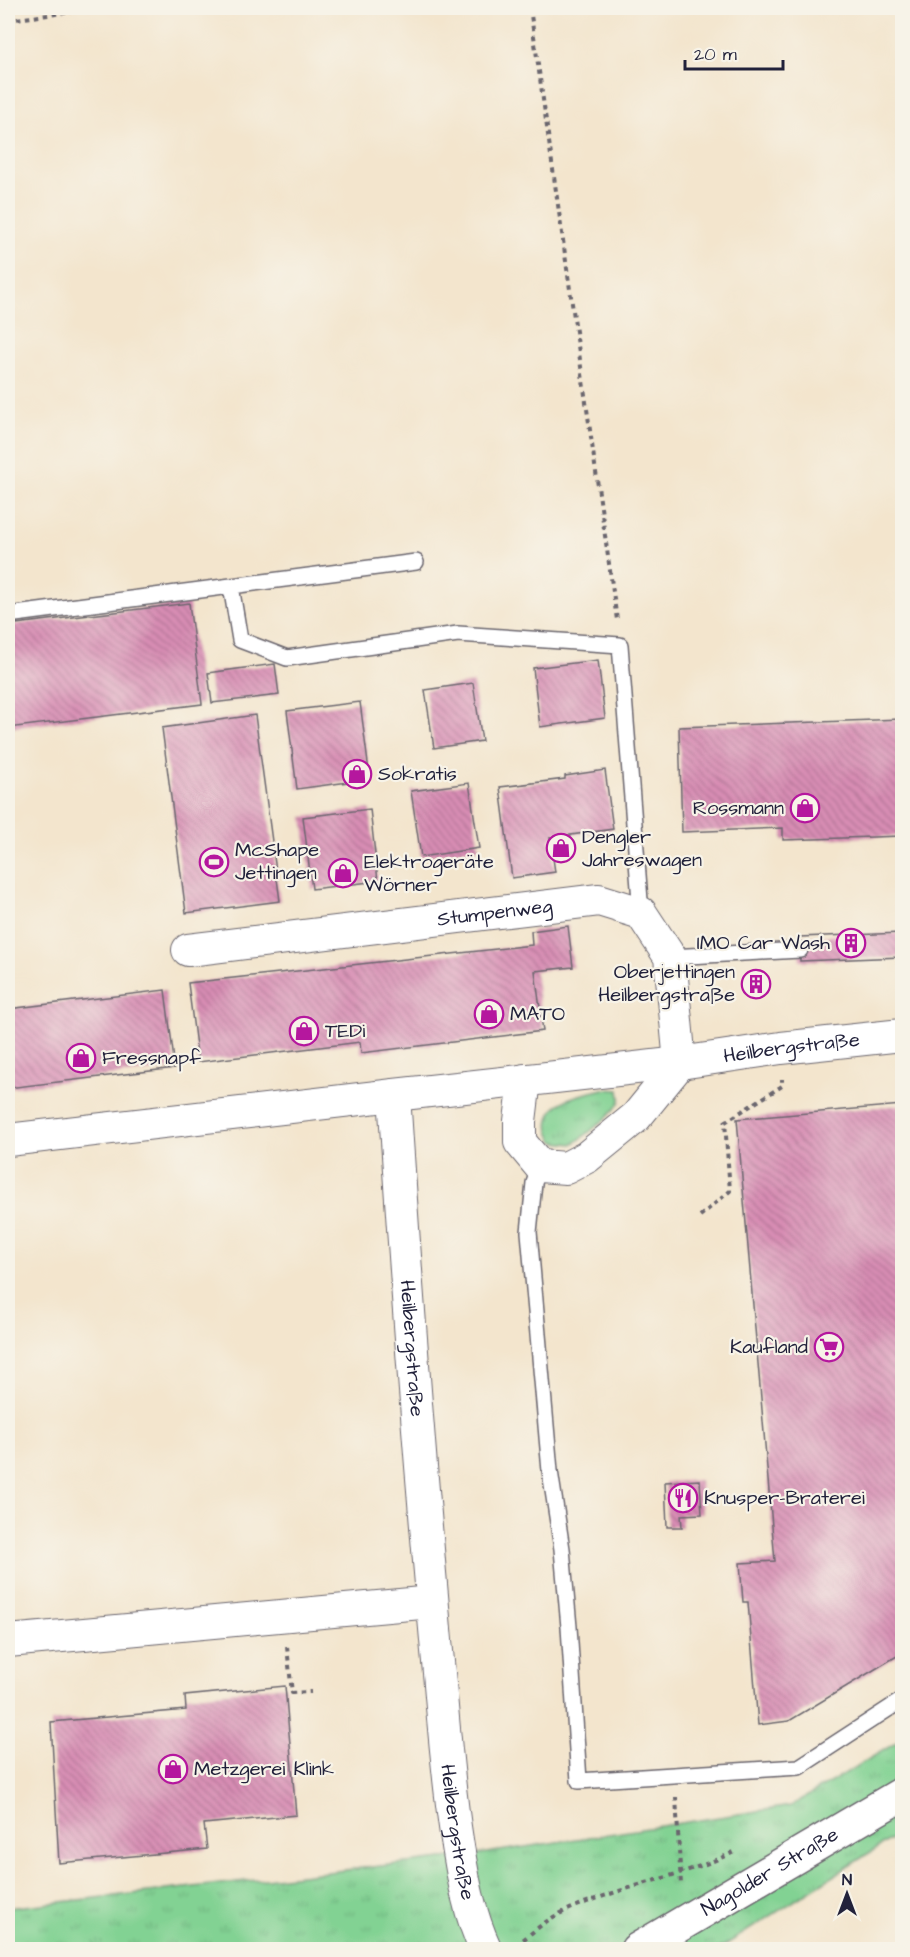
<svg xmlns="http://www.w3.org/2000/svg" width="910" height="1957" font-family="'Architects Daughter',sans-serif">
<defs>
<pattern id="grass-tufts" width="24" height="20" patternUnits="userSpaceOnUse" patternTransform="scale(1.5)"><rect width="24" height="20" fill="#82d293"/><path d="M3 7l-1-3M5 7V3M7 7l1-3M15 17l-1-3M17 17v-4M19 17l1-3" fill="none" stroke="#70b480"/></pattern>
<pattern id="building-back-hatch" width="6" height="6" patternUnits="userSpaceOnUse" patternTransform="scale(1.5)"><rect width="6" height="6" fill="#d88db4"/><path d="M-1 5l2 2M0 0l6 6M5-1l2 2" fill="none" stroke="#af7394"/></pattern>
</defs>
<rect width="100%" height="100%" fill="#f7f3e8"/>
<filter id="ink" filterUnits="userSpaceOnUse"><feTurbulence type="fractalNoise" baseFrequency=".0167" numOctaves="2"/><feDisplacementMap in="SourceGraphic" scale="12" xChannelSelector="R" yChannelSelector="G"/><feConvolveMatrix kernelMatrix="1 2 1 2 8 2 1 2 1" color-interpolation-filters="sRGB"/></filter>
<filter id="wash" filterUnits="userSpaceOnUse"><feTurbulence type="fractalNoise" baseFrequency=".008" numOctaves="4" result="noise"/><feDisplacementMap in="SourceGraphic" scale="24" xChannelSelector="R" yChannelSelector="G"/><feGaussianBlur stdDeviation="1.35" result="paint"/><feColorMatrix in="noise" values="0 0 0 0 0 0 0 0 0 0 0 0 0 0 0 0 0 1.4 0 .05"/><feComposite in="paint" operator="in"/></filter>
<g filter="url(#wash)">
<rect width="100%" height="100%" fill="#f3e5cd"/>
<!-- grass -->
<path fill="url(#grass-tufts)" stroke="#527a67" stroke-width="1.5" d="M 603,1089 L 619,1090 C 619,1094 621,1097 620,1100 C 619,1110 582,1138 573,1144 L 555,1142 C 550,1136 547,1128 549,1120 C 553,1097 584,1095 603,1089 Z
M 902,1739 L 902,1832 L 719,1949 L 8,1949 L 8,1908 L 460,1857 L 791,1806 Z"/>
<g id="blocks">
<!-- building -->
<path fill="url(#building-back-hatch)" d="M 189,603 L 202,704 L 8,728 L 8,625 Z
M 598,660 L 605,718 L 540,727 L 533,668 Z
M 275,664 L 279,695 L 212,703 L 208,673 Z
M 473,683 L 482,741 L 434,748 L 425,690 Z
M 360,702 L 370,779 L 297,789 L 287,711 Z
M 255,715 L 280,901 L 186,913 L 162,728 Z
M 902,719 L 902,836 L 783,840 L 783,828 L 682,832 L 679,727 Z
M 605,770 L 613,829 L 550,838 L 555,872 L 512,878 L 500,787 L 565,779 L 565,776 Z
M 469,783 L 479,848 L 421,857 L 411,791 Z
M 370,809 L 378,881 L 312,889 L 303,817 Z
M 568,926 L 573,967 L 535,971 L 543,1031 L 361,1053 L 360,1042 L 198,1062 L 188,983 L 532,945 L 531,931 Z
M 902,933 L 902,957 L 800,961 L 799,937 Z
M 762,979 L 763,988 L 750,989 L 750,980 Z
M 165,990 L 175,1068 L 8,1088 L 8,1009 Z
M 902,1105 L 902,1653 L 789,1721 L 758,1725 L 748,1602 L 743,1602 L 740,1563 L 775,1561 L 737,1119 Z
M 700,1480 L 702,1514 L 681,1515 L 682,1527 L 667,1527 L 665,1482 Z
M 285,1686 L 296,1815 L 204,1824 L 207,1849 L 59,1863 L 51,1722 L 186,1710 L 185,1696 Z"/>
</g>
</g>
<g filter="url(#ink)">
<use href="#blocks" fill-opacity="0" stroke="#6b666e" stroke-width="1.5"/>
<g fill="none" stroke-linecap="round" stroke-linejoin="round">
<!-- lane casing -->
<g stroke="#6b666e" stroke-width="18">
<path id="lane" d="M 231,586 L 240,640 L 287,658 L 458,634 L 620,645 L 641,913
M 8,615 L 416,562
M 670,957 L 800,950
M 540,1166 L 534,1183 L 529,1232 L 550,1471 L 562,1549 L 569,1627 L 579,1781 L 799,1767 L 902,1700"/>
</g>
<!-- street casing -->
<g stroke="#6b666e" stroke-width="34">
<g id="street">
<path id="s1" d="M 188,950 L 599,900 L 641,913 L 670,957 L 680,1063"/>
<path d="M 525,1080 L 520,1121 L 520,1142 L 540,1166 L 566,1168 L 587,1157 L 636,1117 L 680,1063"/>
<path id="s2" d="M 394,1095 C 406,1280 420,1466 437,1651 C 443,1714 447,1778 457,1840 C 463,1878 469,1914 486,1950"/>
<path id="s3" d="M 8,1140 L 394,1095 L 680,1063 L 781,1048 L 902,1035"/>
<path d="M 8,1641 L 432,1602"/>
</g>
</g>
<!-- secondary casing -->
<g stroke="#6b666e" stroke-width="36">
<g id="secondary">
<path id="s4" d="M 637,1950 L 902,1794"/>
</g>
</g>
<!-- path -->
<path stroke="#6b666e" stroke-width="4" stroke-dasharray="4.5 4.5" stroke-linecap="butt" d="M 530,8 L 617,620
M 8,20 L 104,8
M 700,1216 L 730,1191 L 725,1122 L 782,1086 L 782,1079
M 287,1647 L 292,1693 L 311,1692
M 676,1797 L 681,1885
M 516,1945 C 529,1936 542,1923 557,1915 C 613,1887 679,1879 736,1851"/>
<!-- lane -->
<use href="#lane" stroke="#fff" stroke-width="15"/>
<!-- street -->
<use href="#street" stroke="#fff" stroke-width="32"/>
<!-- secondary -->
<use href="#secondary" stroke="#fff" stroke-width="33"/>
</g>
</g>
<!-- icons -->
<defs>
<g id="shop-ring" transform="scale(1.5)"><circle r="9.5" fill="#f7f3e8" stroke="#b5179e" stroke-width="1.5"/><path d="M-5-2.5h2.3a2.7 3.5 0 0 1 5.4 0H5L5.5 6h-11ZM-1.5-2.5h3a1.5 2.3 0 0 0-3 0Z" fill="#b5179e"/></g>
<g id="stadium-ring" transform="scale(1.5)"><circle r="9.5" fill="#f7f3e8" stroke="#b5179e" stroke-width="1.5"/><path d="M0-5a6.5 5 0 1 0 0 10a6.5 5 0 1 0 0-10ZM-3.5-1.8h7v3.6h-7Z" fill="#b5179e"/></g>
<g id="building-ring" transform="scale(1.5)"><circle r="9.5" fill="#f7f3e8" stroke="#b5179e" stroke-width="1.5"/><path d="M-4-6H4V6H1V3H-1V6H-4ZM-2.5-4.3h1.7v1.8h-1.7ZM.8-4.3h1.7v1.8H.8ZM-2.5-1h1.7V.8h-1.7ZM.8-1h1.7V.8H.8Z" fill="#b5179e"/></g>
<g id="supermarket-ring" transform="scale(1.5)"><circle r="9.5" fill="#f7f3e8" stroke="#b5179e" stroke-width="1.5"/><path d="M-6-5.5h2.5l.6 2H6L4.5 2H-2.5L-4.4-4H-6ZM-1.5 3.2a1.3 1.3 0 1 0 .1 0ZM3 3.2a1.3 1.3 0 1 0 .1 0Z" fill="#b5179e"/></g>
<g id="restaurant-ring" transform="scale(1.5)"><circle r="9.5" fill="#f7f3e8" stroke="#b5179e" stroke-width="1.5"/><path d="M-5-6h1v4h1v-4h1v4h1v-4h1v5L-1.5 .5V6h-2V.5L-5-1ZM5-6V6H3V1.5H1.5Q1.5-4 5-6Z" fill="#b5179e"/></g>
</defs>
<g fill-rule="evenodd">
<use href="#shop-ring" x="357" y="774"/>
<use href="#shop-ring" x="805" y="808"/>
<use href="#shop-ring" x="561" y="848"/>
<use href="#stadium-ring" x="214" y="862"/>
<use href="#shop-ring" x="343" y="873"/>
<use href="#building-ring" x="851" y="943"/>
<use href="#building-ring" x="756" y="984"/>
<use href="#shop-ring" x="489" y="1014"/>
<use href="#shop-ring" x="304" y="1031"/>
<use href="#shop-ring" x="81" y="1058"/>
<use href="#supermarket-ring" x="829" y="1347"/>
<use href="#restaurant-ring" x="683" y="1498"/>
<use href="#shop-ring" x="173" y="1769"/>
</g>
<g text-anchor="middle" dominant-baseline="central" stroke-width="4.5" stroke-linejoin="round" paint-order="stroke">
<!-- poi labels -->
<g font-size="20" fill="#22223b" stroke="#f7f3e8" text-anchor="start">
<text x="378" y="774">Sokratis</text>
<text x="784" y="808" text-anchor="end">Rossmann</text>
<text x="582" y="837">Dengler<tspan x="582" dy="23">Jahreswagen</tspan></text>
<text x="235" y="850">McShape<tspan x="235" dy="23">Jettingen</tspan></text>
<text x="364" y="862">Elektrogeräte<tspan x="364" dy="23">Wörner</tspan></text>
<text x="830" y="943" text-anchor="end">IMO Car Wash</text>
<text x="735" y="972" text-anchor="end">Oberjettingen<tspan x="735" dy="23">Heilbergstraße</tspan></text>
<text x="510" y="1014">MATO</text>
<text x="325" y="1031">TEDi</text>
<text x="102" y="1058">Fressnapf</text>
<text x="808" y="1347" text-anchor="end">Kaufland</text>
<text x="704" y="1498">Knusper-Braterei</text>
<text x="194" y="1769">Metzgerei Klink</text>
</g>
<!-- street labels -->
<g font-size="20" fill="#22223b" stroke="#f7f3e8">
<text stroke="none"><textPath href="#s1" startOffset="309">Stumpenweg</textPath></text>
<text stroke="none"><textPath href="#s3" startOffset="789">Heilbergstraße</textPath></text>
<text stroke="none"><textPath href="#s2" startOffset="254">Heilbergstraße</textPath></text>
<text stroke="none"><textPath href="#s2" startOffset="740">Heilbergstraße</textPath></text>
<text stroke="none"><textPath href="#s4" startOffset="154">Nagolder Straße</textPath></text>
</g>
</g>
<!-- margin -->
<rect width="910" height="1957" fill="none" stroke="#f7f3e8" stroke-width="30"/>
<!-- north arrow -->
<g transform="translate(847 1894)" stroke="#f7f3e8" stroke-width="4.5" paint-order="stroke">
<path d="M0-4.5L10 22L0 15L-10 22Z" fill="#22223b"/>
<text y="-9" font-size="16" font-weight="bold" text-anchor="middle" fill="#22223b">N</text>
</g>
<!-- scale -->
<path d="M685 60v9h98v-9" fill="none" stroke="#22223b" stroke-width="3"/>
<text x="694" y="60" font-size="18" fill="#22223b" stroke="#f7f3e8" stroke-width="4.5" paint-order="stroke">20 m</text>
</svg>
